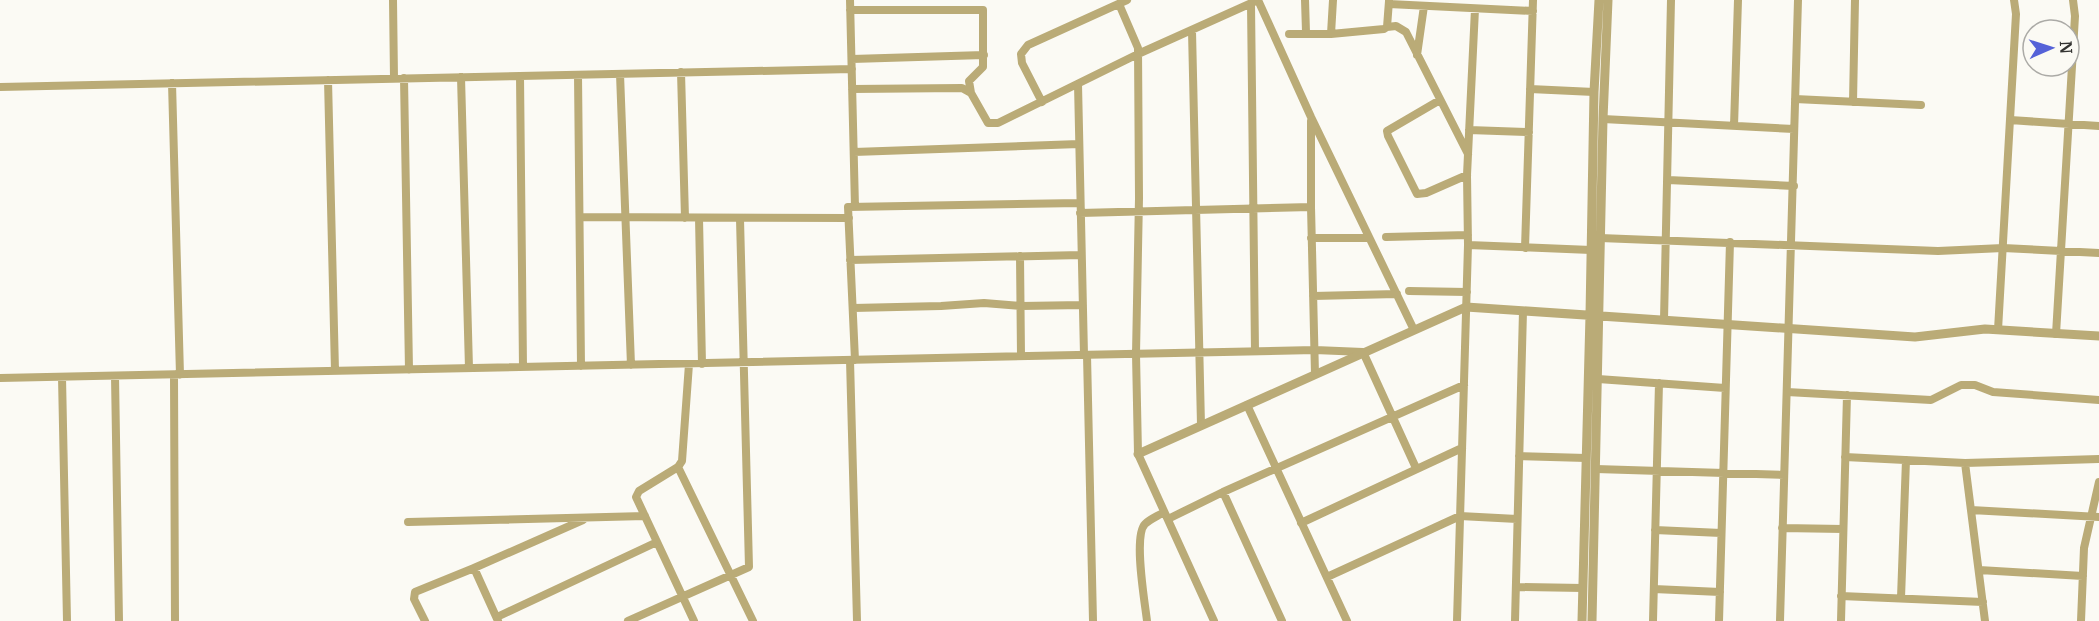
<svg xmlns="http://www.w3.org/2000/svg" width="2099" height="621" font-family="Merriweather,serif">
<rect width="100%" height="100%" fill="#fbfaf4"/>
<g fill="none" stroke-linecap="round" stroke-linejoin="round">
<!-- minor -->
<path stroke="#baab77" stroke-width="8" d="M 393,0 L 394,78
M 850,0 L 855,207
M 1258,0 L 1311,117 L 1414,330
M 1305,0 L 1306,32
M 1119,4 L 1138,48 L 1139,198 L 1136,354 L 1138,454 L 1214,621
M 1251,4 L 1255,351
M 1389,4 L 1533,11
M 850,10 L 983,10 L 983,67 L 969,81 L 971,93
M 1387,27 L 1396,26 L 1406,32 L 1468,154
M 1192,31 L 1201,425
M 1289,34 L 1331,34 L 1384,29 L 1387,27 L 1389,1
M 1331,34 L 1333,0
M 1417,55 L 1424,6
M 852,59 L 984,55
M 681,72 L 685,218
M 620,74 L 631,365
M 578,75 L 581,366
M 520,76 L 523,367
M 461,77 L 469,368
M 404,78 L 409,370
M 328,80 L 335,371
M 172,83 L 180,375
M 1078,84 L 1084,355
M 0,87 L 852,69
M 852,89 L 962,88 L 971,93 L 988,123 L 998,123 L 1138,54 L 1258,0
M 1530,89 L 1594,92
M 1795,99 L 1921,105
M 1440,100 L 1387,131 L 1388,136 L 1417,194 L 1426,193 L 1467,175
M 1042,102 L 1022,63 L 1021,54 L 1028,45 L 1127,0
M 1853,102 L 1855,0
M 1603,119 L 1794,129
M 2010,120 L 2099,126
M 1311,121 L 1311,207 L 1315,374
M 1734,126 L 1738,0
M 1469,130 L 1529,132
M 854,152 L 1079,144
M 1668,180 L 1794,186
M 1080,213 L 1311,207
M 580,217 L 849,218
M 699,218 L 702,364
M 1386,237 L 1468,235
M 1311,238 L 1369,238
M 1600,238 L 1938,251 L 2003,248 L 2099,253
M 1468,245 L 1591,250
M 1525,248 L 1533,0
M 1020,256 L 1021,356
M 850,260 L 1081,255
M 1409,291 L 1467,292
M 1313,296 L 1397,294
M 853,308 L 941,306 L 984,303 L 1021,306 L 1083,305
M 1664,320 L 1671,0
M 1998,330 L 2016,14 L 2014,0
M 2056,334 L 2075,16 L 2073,0
M 1087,355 L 1093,621
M 850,360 L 857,621
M 855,360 L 848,207 L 1080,203
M 689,364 L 682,461 L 678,467 L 639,491 L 636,497 L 694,621
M 174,375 L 175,621
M 115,376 L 119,621
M 62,377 L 67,621
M 0,378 L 1315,350 L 1363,352 L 1416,468
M 1598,379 L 1725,388
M 1787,392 L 1931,400 L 1961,385 L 1975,385 L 1993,392 L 2099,400
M 1247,405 L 1347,621
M 1519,456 L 1586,458
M 1845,457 L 1965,463 L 2099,459
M 1965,463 L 1985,621
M 678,467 L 753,621
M 1596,469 L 1784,475
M 1223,492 L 1282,621
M 1971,510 L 2099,517
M 1168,519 L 1223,492 L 1464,385
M 408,522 L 645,516
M 1301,523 L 1462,448
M 1782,528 L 1843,529
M 1655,530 L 1721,533
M 474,568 L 498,621
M 1979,570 L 2083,576
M 1327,577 L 1460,516 L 1517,519
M 1516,587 L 1583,588
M 1654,589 L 1720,592
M 1841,596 L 1983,602
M 1901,598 L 1906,460
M 497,617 L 657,542
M 425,621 L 414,599 L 415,592 L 474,568 L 583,520
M 628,621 L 749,567 L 740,219
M 1147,621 C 1145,603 1133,536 1145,524 C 1150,519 1158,516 1164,512
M 1457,621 L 1468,245 L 1467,175 L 1475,9
M 1515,621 L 1523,311
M 1653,621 L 1659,383
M 1719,621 L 1730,242
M 1780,621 L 1798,0
M 1841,621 L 1847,395
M 2081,621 L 2084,548 L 2099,482"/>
<!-- tertiary -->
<path stroke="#baab77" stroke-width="9" d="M 1138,454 L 1466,307 L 1915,337 L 1985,329 L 2099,336
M 1582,621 L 1590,315 L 1594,92 L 1599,0
M 1592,621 L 1603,119 L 1608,0"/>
</g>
<!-- north arrow -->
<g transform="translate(2051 48) rotate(87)"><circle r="28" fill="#fbfaf4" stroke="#abaaa6" stroke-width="1.5"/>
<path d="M0-4.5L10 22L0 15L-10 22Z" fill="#5562d8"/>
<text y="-9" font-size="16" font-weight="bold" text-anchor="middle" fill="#333331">N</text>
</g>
</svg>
